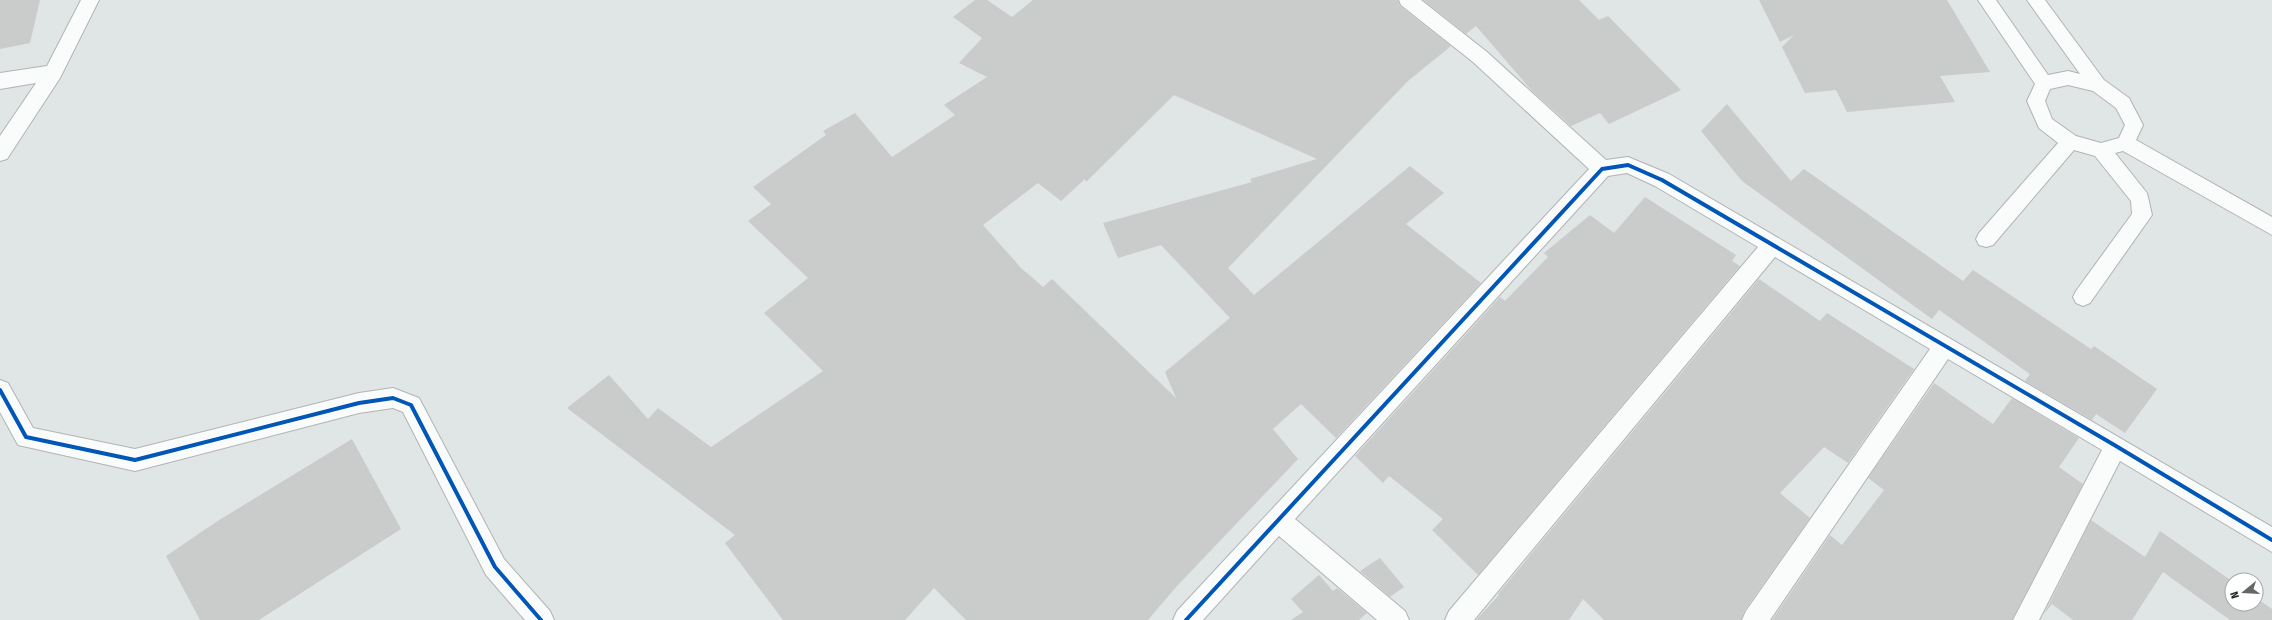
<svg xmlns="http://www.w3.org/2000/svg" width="2272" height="620" font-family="'Fira Sans Condensed',sans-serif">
<rect width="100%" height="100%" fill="#e0e5e5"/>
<!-- building -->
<path fill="#cacccc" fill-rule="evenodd" d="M 0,0 L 40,0 L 30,43 L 0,49 Z
M 975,0 L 987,0 L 1012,17 L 1033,0 L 1398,0 L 1400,6 L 1451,46 L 1408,81 L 1228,268 L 1254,295 L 1410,166 L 1444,193 L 1406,224 L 1481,283 L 1336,438 L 1301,404 L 1273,429 L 1298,459 L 1177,586 L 1148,620 L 966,620 L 934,588 L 905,620 L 783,620 L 725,543 L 735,535 L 567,408 L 609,375 L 648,419 L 658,408 L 711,447 L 823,371 L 764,313 L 808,278 L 748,221 L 771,204 L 753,187 L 826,135 L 823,131 L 855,113 L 892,157 L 955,115 L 944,105 L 987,77 L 959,63 L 982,38 L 953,17 ZM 1174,95 L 1317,159 L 1250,179 L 1252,182 L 1103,223 L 1118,258 L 1161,245 L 1230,318 L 1165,372 L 1176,398 L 1052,279 L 1043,287 L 1021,268 L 983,225 L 1038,183 L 1061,201 L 1085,179 L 1086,182 Z
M 1423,0 L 1579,0 L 1599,20 L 1608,16 L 1681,90 L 1609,124 L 1600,113 L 1571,126 L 1532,91 L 1476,26 L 1466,34 Z
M 1759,0 L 1947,0 L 1990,72 L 1940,76 L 1955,102 L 1847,112 L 1836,90 L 1805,93 L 1782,47 L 1794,35 L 1780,42 Z
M 1727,104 L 1791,181 L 1804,169 L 1963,281 L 1973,270 L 2091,349 L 2094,346 L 2157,389 L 2125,433 L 2096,414 L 2092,420 L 2025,381 L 2030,374 L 1939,310 L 1932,319 L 1742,181 L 1701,131 Z
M 1645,197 L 1736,255 L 1732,261 L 1740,266 L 1478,575 L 1432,530 L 1443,519 L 1389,476 L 1383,483 L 1355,456 L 1500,297 L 1505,301 L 1548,257 L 1544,253 L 1590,215 L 1614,233 Z
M 1759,279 L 1820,321 L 1827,313 L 1914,369 L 1848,463 L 1824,447 L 1780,493 L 1810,518 L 1745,610 L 1741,620 L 1604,620 L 1583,599 L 1569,620 L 1476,620 L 1499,595 L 1498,594 Z
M 1934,383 L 1993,424 L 2012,398 L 2079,438 L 2059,467 L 2083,484 L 2012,620 L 1772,620 L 1830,535 L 1842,545 L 1884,490 L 1868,478 Z
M 352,439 L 401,529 L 259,620 L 200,620 L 166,556 L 216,522 Z
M 2091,520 L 2145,557 L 2160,531 L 2232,581 L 2232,604 L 2256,604 L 2256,598 L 2272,609 L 2272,620 L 2230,620 L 2163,572 L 2132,620 L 2073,620 L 2052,604 L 2044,614 Z
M 1380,558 L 1404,587 L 1390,597 L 1360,571 Z
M 1319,575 L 1333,591 L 1337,588 L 1367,613 L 1359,620 L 1291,620 L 1303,612 L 1291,599 Z"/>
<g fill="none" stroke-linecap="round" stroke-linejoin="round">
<!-- service casing -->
<g stroke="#b0b4b4" stroke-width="2">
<path id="service" d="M 1978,0 L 1996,0 L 2048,75 L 2068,71 L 2080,74 L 2027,0 L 2045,0 L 2104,80 L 2129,98 L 2143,125 L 2136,140 L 2272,217 L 2272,235 L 2123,151 L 2115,153 L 2147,193 L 2152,215 L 2090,303 L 2083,306 L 2076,303 L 2073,297 L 2076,291 L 2132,214 L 2131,201 L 2095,156 L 2074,150 L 1993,245 L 1986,247 L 1979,245 L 1976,239 L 1979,233 L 2058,143 L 2039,128 L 2027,101 L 2035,84 ZM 2068,85 L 2093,91 L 2116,108 L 2125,125 L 2119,138 L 2101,143 L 2076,136 L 2052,119 L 2045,101 L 2050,89 Z"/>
</g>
<!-- minor casing -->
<g stroke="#b0b4b4" stroke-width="2">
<path id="minor" d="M 81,0 L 99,0 L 60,78 L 7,159 L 0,161 L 0,136 L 36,83 L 0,89 L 0,73 L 47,66 Z
M 1399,0 L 1421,0 L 1487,52 L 1606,160 L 1628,157 L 1669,174 L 2272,527 L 2272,552 L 2120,461 L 2039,620 L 2013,620 L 2102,450 L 1948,359 L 1770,620 L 1742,620 L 1746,611 L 1930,349 L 1775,257 L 1474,620 L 1445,620 L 1449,611 L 1758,247 L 1655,186 L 1627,173 L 1608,176 L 1295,519 L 1405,611 L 1409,620 L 1377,620 L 1279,536 L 1203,620 L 1173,620 L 1177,611 L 1589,169 L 1473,62 L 1401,5 Z
M 0,380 L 8,383 L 33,428 L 135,449 L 359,393 L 393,388 L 419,398 L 504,559 L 550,611 L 554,620 L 525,620 L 486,575 L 403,412 L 393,408 L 359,413 L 135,471 L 18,445 L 0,412 Z"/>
</g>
<!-- service -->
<use href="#service" fill="#fafbfb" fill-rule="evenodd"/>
<!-- minor -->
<use href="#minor" fill="#fafbfb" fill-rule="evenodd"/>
<!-- cycleway casing -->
<g stroke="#fff" stroke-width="6">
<path id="cycleway" d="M 0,390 L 26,437 L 135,460 L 359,403 L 393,398 L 411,405 L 495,567 L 541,620
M 1186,620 L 1602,169 L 1628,165 L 1662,180 L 2116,446 L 2272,540"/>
</g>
<!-- cycleway -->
<use href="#cycleway" stroke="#0057b8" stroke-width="4"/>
</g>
<!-- north arrow -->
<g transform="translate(2244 592) rotate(252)"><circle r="19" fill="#ffffff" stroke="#a5a7a7"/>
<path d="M0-3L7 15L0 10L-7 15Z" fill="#636767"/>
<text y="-6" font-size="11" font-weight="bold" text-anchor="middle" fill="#1f2323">N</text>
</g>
</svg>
